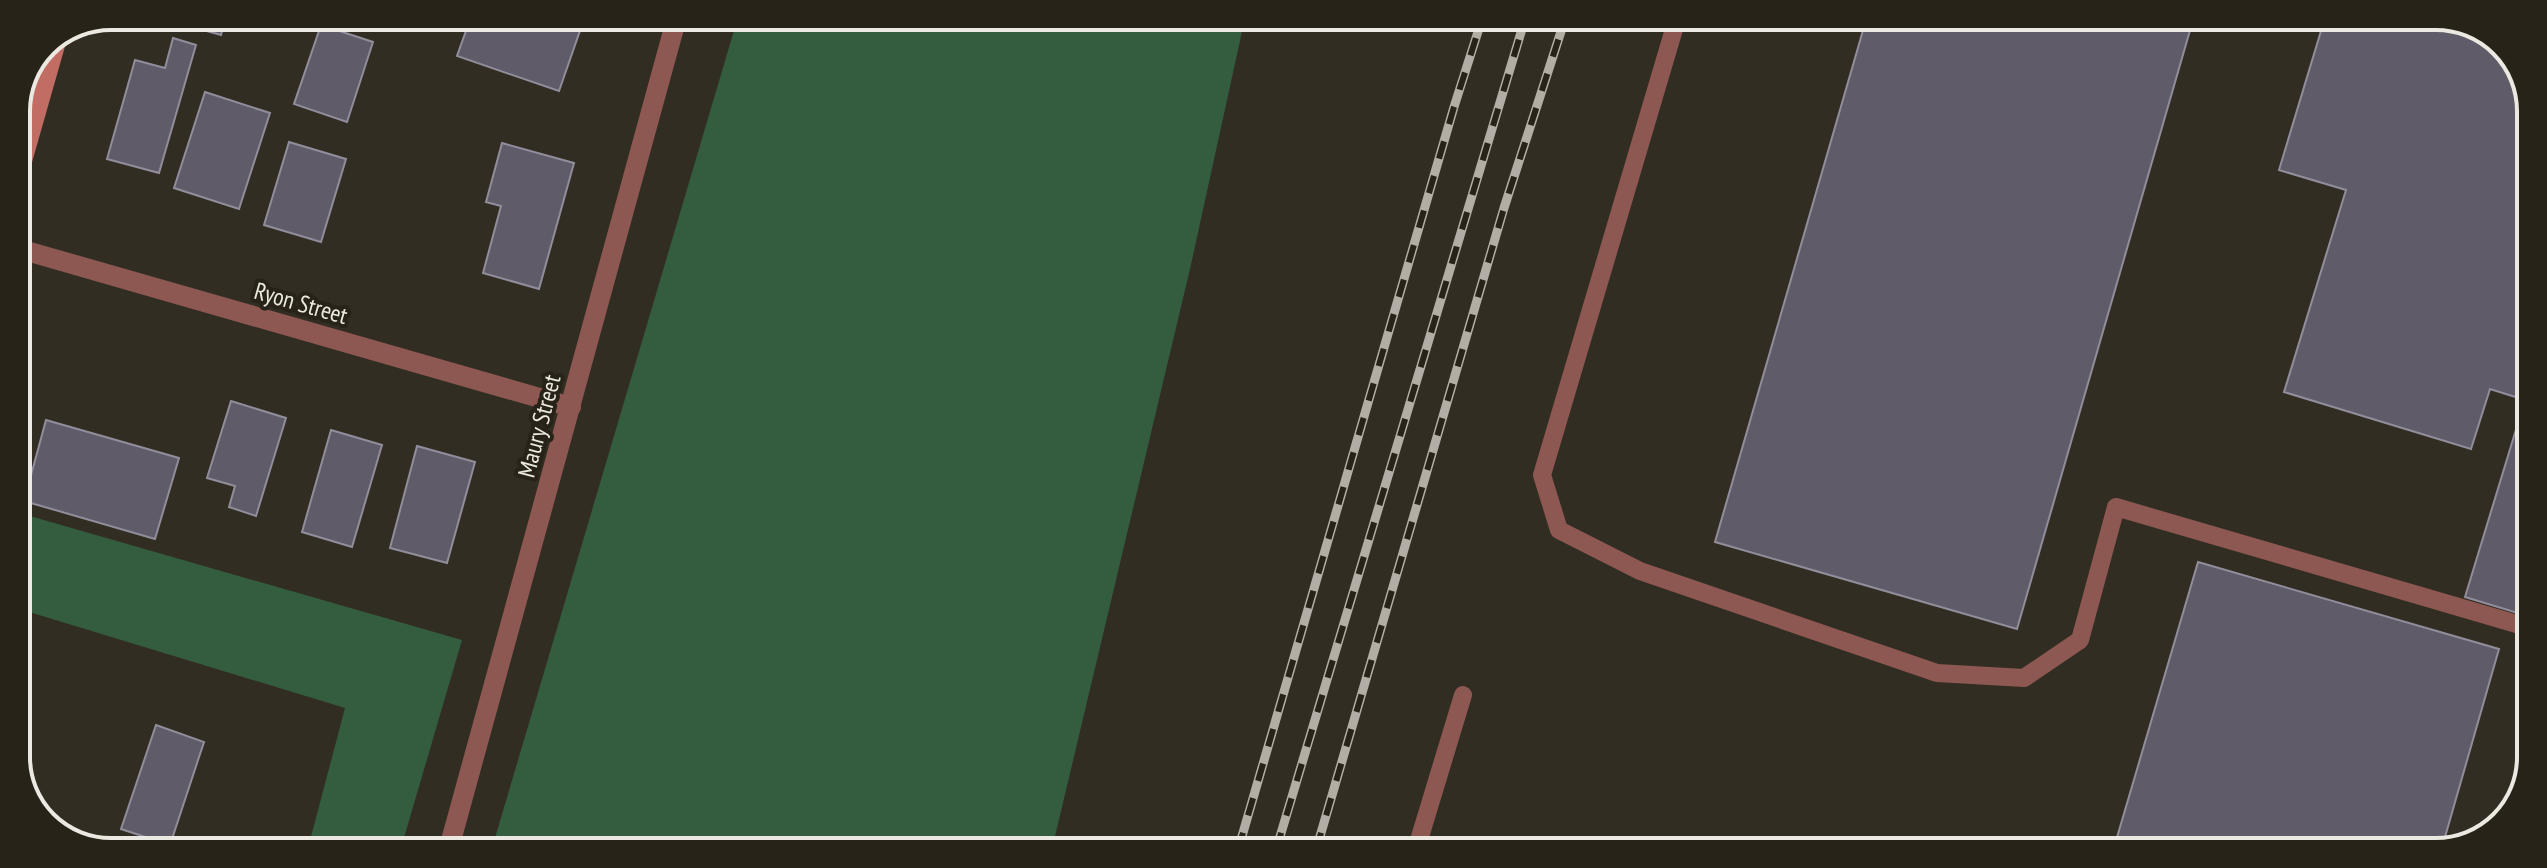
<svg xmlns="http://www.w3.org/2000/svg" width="2547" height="868" font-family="'PT Sans Narrow',sans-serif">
<rect width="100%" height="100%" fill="#322d22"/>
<!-- green -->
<path fill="#345c3e" d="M 738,17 L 1245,18 L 1190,269 L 1052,849 L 492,848 Z
M 16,512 L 462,640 L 401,848 L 308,848 L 345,708 L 16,608 Z"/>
<!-- building -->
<path fill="#5f5b68" stroke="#918d9b" stroke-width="2" d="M 153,16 L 226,16 L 221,35 Z
M 471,17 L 569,17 L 583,22 L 559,91 L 457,56 Z
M 1866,20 L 2193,20 L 2017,629 L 1715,542 Z
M 2324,21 L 2466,21 L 2511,53 L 2531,104 L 2527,594 L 2521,614 L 2465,597 L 2525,400 L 2490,389 L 2471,449 L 2284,392 L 2346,190 L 2279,170 Z
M 321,25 L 373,42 L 347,122 L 294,104 Z
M 173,38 L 196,45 L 159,173 L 107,159 L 135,60 L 165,68 Z
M 205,92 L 270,113 L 239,209 L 174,188 Z
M 289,142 L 346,159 L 321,242 L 264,225 Z
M 502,143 L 574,163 L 539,289 L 483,273 L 501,206 L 486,202 Z
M 231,401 L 286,418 L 256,516 L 229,507 L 235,486 L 207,478 Z
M 46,420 L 179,458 L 155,539 L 24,501 Z
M 331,430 L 382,445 L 352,547 L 302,532 Z
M 417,446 L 475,462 L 447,563 L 390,548 Z
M 2198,562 L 2499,649 L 2441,851 L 2113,851 Z
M 156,725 L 204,742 L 170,845 L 121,829 Z"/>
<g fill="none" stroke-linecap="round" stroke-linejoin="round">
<!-- lane -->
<path stroke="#8d5851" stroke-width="18" d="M 1677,19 L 1542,475 L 1559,530 L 1640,571 L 1937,673 L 2024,678 L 2080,640 L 2116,507 L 2527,627
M 1416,850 L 1463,695"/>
<!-- street -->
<path stroke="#8d5851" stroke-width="20" d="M 16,248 L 571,407
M 449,848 L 677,17"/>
<!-- secondary -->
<path stroke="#c26d63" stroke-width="20" d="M 16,182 L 57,38"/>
<!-- rail casing -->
<g stroke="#b2aea6" stroke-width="9">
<path id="rail" d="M 1238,850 L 1454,107 L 1482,19
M 1276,850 L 1525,19
M 1316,850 L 1504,208 L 1565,19
M 1805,851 L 1806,848"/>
</g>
<!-- rail -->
<use href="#rail" stroke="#282318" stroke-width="6" stroke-dasharray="18" stroke-linecap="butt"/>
</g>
<g text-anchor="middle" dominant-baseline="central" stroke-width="8" stroke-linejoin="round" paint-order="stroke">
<!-- street labels -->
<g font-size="24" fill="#ece9e2" stroke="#282318">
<text transform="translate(301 303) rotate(16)">Ryon Street</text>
<text transform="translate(539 426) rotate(-75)">Maury Street</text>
</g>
</g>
<!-- crop -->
<path d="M0 0H2547V868H0ZM111 30H2436A81 81 0 0 1 2517 111V757A81 81 0 0 1 2436 838H111A81 81 0 0 1 30 757V111A81 81 0 0 1 111 30Z" fill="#282318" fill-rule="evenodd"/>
<path fill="none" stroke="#ece9e2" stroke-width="4" d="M111 30H2436A81 81 0 0 1 2517 111V757A81 81 0 0 1 2436 838H111A81 81 0 0 1 30 757V111A81 81 0 0 1 111 30Z"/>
</svg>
